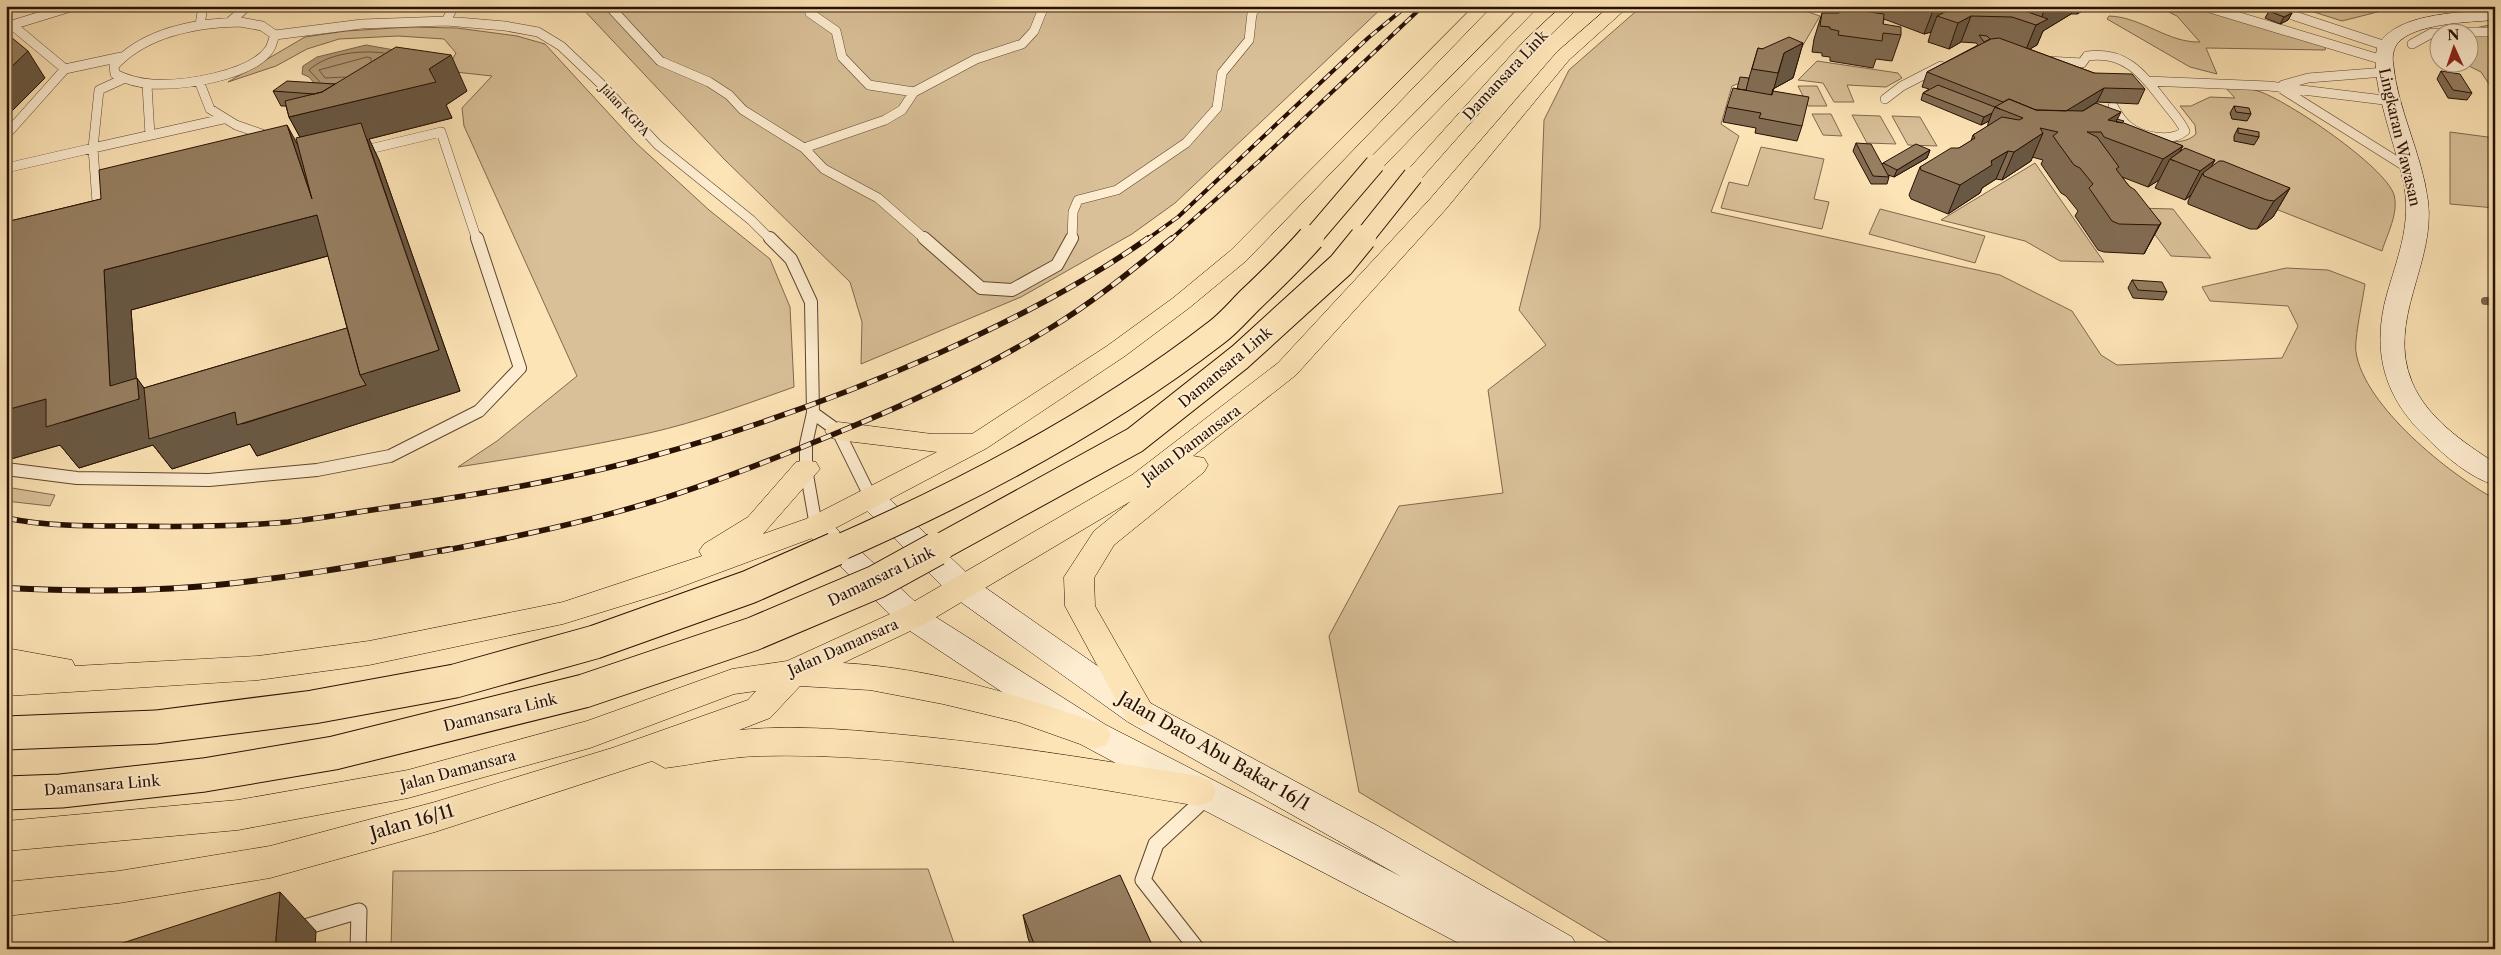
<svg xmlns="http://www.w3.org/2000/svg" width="2501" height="955" font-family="'Libre Caslon Text',serif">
<rect width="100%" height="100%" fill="#fde4b6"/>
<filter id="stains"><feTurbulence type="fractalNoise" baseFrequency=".004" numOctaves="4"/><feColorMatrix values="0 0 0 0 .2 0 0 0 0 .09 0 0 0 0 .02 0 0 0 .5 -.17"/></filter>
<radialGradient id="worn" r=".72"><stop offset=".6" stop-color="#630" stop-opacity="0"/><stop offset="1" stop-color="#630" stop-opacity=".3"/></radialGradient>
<!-- green -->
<path fill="#d9c098" stroke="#80684e" d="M 580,6 L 1384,6 L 1175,203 L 1132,234 L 1021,297 L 861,364 L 862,322 L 850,282 L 724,159 Z
M 1642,6 L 1790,6 L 1820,16 L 1792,64 L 1732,86 L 1721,124 L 1739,136 L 1711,212 L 2000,275 L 2072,311 L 2101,355 L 2117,365 L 2282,358 L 2298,326 L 2288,306 L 2210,301 L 2202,287 L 2286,268 L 2328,270 L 2365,284 C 2363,299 2354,339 2356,352 C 2364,406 2449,474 2495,499 L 2495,949 L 1621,949 L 1359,792 L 1329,636 L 1399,506 L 1503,493 L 1488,390 L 1546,345 L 1519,310 L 1540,227 L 1544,120 L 1569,70 Z
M 2156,6 L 2194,6 L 2326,46 L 2325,50 L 2206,48 L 2217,74 L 2190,67 L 2107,19 L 2109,16 C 2142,17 2168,43 2200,42 L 2177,16 Z
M 2295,6 L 2401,6 L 2342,21 Z
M 2495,24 L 2495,93 L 2481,72 L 2463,63 L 2468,62 L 2468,32 L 2455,32 Z
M 410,27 L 457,28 L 517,36 L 545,44 L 636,143 L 709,210 L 770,259 L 790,307 L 794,387 C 746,404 698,422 649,433 C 586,447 522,457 458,467 L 497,441 L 577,376 L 464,126 L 462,108 L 492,76 L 446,71 L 456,53 L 444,39 L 398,36 L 339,39 L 307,49 L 276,66 L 228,82 L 305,37 L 346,31 Z
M 1817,61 L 1898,73 L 1902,78 L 1886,87 L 1847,85 L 1854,102 L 1834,102 L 1823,83 L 1798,80 Z
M 1798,86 L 1817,86 L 1827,106 L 1808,106 Z
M 2224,86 C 2235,88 2248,87 2258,91 C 2287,100 2386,167 2394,195 C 2399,213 2387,234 2382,251 L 2182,172 L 2166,142 C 2177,142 2188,142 2196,134 L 2195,125 L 2180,106 L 2191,106 L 2210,97 L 2235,98 Z
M 1812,114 L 1831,114 L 1842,136 L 1823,135 Z
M 1852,115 L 1880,116 L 1896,144 L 1867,143 Z
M 1892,116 L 1920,117 L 1937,146 L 1908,145 Z
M 2450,132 L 2495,138 L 2495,208 L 2450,204 Z
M 1761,147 L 1824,159 L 1814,199 L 1829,202 L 1822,229 L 1721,208 L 1729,182 L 1748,186 Z
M 2035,163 L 2104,262 L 2060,261 L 2025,241 L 1941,220 Z
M 2135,208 L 2173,209 L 2211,258 L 2171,256 Z
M 1880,209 L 1985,236 L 1975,263 L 1869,234 Z
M 6,487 L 55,495 L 50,506 L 6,501 Z
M 928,869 L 956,949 L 391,949 L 393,871 Z"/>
<!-- water -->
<path fill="#b49c79" stroke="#7c644a" d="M 366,45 L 400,51 L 396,61 L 320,90 L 309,77 L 302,74 L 303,66 L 317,57 Z"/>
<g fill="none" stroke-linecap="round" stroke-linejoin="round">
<!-- shore -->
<path stroke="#6e563e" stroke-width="1" d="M 345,77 L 325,78 L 319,70 L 367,57 L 371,58 L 371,61
M 320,82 L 309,70 C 328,53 360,50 384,53"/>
<!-- stream -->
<path stroke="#7c644a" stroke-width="8" d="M 2485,301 L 2495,301"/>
<!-- lane-far2 casing -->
<g stroke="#5c4530" stroke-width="10">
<path id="lane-far2" d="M 609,6 L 660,61 L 709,82 L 729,95 L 743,110 L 804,148 L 824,169 L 878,198 L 926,240
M 808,6 L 810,13 L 836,31 L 842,57 L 869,85 L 914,92
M 2203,6 L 2383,60
M 2272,6 L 2295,16 L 2386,46
M 446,21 L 454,6
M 230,22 L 247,6
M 240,22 L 262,26 L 275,35 C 273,39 272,46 269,50 C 250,76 183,86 152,84 C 139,83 127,80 115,74 L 114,66 C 145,32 195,23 240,22 Z
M 12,25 L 65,69
M 12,25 L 74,6
M 200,25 L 203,6
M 2449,32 L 2495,32
M 275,35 L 362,24 L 446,21 L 505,26 L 538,32 L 561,46 L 600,83 L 658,145 L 751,220 L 771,240
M 2412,44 L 2432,33 L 2438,33
M 2047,61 L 2082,63 L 2087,56 C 2126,50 2143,75 2165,103 C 2172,112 2180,120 2185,131 C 2171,143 2141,137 2128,126 C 2121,121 2117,113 2113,106
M 199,81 L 210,109 L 236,125 L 273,138
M 2147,81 L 2269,86 L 2392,101
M 147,85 L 150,135
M 2283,85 L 2308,78 L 2385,72
M 2282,89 L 2411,170
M 1885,99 L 1902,86 L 1941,66
M 6,135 L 65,69 L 121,57
M 804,148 L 885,120 L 902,110 L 914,92 L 976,59 L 1022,44 L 1034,31 L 1044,6
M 357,152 L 441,132 L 477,240
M 6,168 L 93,148 L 99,90 L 121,80
M 98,216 L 93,148 L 223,119
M 1072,240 L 1073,212 L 1078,200 L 1117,190 L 1186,143 L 1217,108 L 1222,73 L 1249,40 L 1252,13 L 1258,6"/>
</g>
<!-- lane-far1 casing -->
<g stroke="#5c4530" stroke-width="14">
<path id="lane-far1" d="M 770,238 L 791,259 L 811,302 L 813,413 L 806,444 L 806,469 L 816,526
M 924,238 L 981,288 L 1012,290 L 1057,265 L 1072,238
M 813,413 L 838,431 L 871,498
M 6,469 L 77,478 L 209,480 L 317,470 L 390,456 L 479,411 L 520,368 L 477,238"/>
</g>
<!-- lane casing -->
<g stroke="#5c4530" stroke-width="17">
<path id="lane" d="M 295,930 L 359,911 L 358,949
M 1197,949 L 1143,880 L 1156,844 L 1208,796"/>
</g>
<!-- secondary casing -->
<g stroke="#271003" stroke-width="1">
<path id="secondary" d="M 2495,10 L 2495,20 C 2470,22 2413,23 2397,44 C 2394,48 2392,56 2393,62 C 2397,109 2422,153 2428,201 C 2436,263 2386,320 2412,382 C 2427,418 2463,442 2495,463 L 2495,485 C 2470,478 2445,456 2427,438 C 2384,398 2371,351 2387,294 C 2397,259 2410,228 2405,191 C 2401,158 2364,70 2379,44 C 2397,13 2462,12 2495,10 Z
M 871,488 L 881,491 L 973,579 L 1152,704 L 1378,826 L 1572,937 L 1578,949 L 1524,949 L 1521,947 L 1522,949 L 1470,949 L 1196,806 L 1082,745 L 901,625 L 806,533 L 802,526 L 806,519 L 816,516 L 826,519 L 923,609 L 1106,725 L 1402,877 L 1128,722 L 951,595 L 861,505 L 857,498 L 861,491 Z"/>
</g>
<!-- primary casing -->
<g stroke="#271003" stroke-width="1">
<path id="primary" d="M 1610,6 L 1629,6 L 1569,60 L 1446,209 L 1296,375 L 1193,456 L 1204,458 L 1208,465 L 1204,472 L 1114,545 L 1094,578 L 1095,606 L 1156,713 L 1152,722 L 1140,726 L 1128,722 L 1065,606 L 1064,577 L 1094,531 L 1131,501 L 923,625 L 843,663 C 933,668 1021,696 1106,725 L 1111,735 L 1106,745 L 1094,749 L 1018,722 L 943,704 L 870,690 L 800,686 L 770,718 L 739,730 C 790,725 843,729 895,734 C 997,743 1098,760 1199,776 L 1211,781 L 1216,791 L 1211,801 L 1199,806 C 1054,782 907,752 759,756 C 727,757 696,764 665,768 L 652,761 L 435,832 L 270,878 L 119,903 L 6,916 L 6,882 L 119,871 L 270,846 L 435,802 L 612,748 L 748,700 L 756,691 L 734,694 L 590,748 L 408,798 L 238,830 L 6,851 L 6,821 L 238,800 L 408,770 L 587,721 L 732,669 L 787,661 L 901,609 L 1132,475 L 1278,363 L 1430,199 L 1557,52 Z"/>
</g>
<!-- highway casing -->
<g stroke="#271003" stroke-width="1">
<path id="highway" d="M 1474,6 L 1492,6 L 1246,261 L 1189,308 L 1125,356 L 987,448 L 826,533 L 667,592 L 563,624 L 369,665 L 258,680 L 6,696 L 6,648 L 72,660 L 75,666 L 258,656 L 369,641 L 563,602 L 702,556 L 699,551 L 704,544 L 748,517 L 796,462 L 806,460 L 816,462 L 820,469 L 763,534 L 806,519 L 937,452 L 838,440 L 829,437 L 825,431 L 829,425 L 838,422 L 932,434 L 972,434 L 1107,346 L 1173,298 L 1230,251 Z
M 1521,6 L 1539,6 L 1382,168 L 1375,170 L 1368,168 L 1365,164 L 1368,160 Z
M 1562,6 L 1580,6 L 1536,49 L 1420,180 L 1413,182 L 1406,180 L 1403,176 L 1406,172 L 1524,41 Z"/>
</g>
<!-- lane-far2 -->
<use href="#lane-far2" stroke="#feedd0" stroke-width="9"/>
<!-- lane-far1 -->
<use href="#lane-far1" stroke="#feedd0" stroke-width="12"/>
<!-- lane -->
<use href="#lane" stroke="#feedd0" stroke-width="15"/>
<!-- secondary -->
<use href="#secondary" fill="#feedd0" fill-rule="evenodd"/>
<!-- primary -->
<use href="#primary" fill="#fde4b6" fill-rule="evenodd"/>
<!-- highway -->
<use href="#highway" fill="#fde4b6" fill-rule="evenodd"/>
<!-- rail-far2 casing -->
<g stroke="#271003" stroke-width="4">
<path id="rail-far2" d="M 1146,240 L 1178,217 L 1368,38 L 1407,6
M 1170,240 L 1258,162 L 1423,6"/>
</g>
<!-- rail-far1 casing -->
<g stroke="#271003" stroke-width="5.5">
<path id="rail-far1" d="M 6,518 C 45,526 85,526 126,526 C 180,527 234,527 288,522 C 314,519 340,515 365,511 C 461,497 556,483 649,457 C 747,430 844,395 937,354 C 1010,321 1082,285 1148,238
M 442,551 C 515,537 587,522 658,500 C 719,481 779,457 839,432 C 912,402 984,369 1052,327 C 1095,301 1133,269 1172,238"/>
</g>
<!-- rail casing -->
<g stroke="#271003" stroke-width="6">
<path id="rail" d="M 6,588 C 68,591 130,592 193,587 C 279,580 364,565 449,549"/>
</g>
<!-- rail-far2 -->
<use href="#rail-far2" stroke="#feedd0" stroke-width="2.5" stroke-dasharray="8" stroke-linecap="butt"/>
<!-- rail-far1 -->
<use href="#rail-far1" stroke="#feedd0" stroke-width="4" stroke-dasharray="11" stroke-linecap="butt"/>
<!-- rail -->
<use href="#rail" stroke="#feedd0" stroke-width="4.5" stroke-dasharray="14" stroke-linecap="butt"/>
<!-- highway-bridge-far2 casing -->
<g stroke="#271003" stroke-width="21" stroke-linecap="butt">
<path id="highway-bridge-far2" d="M 1310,240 L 1375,164
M 1362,240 L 1413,176"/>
</g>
<!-- highway-bridge-far1 casing -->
<g stroke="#271003" stroke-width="28" stroke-linecap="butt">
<path id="highway-bridge-far1" d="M 832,551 C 967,492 1101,422 1217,332 C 1229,323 1239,311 1250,300 C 1271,280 1292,260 1311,238
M 933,551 L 1135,440 L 1240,357 L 1341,265 L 1363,238"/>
</g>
<!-- highway-bridge casing -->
<g stroke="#271003" stroke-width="35" stroke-linecap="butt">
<path id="highway-bridge" d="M 6,733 L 156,727 L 313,707 L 455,681 L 595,642 L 749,587 L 835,549
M 6,793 L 61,791 L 204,775 L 334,753 L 584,691 L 753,634 L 876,582 L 936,549"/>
</g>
<!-- highway-bridge-far2 -->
<use href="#highway-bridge-far2" stroke="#fde4b6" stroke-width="19"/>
<!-- highway-bridge-far1 -->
<use href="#highway-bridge-far1" stroke="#fde4b6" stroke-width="26"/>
<!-- highway-bridge -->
<use href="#highway-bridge" stroke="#fde4b6" stroke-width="33"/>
</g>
<!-- wall -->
<path fill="#816c53" stroke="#271003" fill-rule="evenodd" d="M 1831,6 L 1846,6 L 1845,9 L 1877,13 L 1860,6 L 2091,6 L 2077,14 L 2071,14 L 2043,31 L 2037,45 L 2029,49 L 2094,73 L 2145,89 L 2138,104 L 2097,102 L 2082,111 L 2117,119 L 2123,123 L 2183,146 L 2179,153 L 2215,160 L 2211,166 L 2290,188 L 2273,217 L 2257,229 L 2250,229 L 2188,204 L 2188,201 L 2191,195 L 2185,200 L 2155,188 L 2159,180 L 2148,187 L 2122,177 L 2129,186 L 2161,223 L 2145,252 L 2144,254 L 2104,252 L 2098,250 L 2075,216 L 2078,211 L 2066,196 L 2061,193 L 2041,164 L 2043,160 L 2032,157 L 2031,161 L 2002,180 L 1996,179 L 1982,188 L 1980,193 L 1948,214 L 1911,199 L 1909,195 L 1920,167 L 1959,148 L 1971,141 L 1973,135 L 1987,127 L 1989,121 L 1981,125 L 1921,100 L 1923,93 L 1929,89 L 1922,87 L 1927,72 L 1978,45 L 1976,43 L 1961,42 L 1949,49 L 1928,42 L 1931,32 L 1924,34 L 1884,19 L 1883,24 L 1901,35 L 1892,61 L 1876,59 L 1873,68 L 1830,61 L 1830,57 L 1822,56 L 1822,53 L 1812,52 L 1814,39 L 1822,13 L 1829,13 Z
M 2269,11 L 2292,13 L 2288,20 L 2280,24 L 2265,18 Z
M 1803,43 L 1793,78 L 1773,89 L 1772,94 L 1802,126 L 1797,141 L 1755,133 L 1756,128 L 1723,122 L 1727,107 L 1749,78 L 1758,48 L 1762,49 Z
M 2441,71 L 2472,93 L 2467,100 L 2448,98 L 2437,79 Z
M 335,84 L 467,91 L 446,105 L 452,118 L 369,139 L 379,160 L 460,391 L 257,456 L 250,444 L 172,469 L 153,445 L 79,468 L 60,445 L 11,459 L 6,453 L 6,222 L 101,199 L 298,145 L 300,137 L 289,117 L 286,106 L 281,106 L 273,91 ZM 328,256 L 347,328 L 144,388 L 136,378 L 131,310 Z
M 2234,106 L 2251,114 L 2247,121 L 2232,119 L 2230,113 Z
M 2238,128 L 2259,137 L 2254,145 L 2234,141 L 2234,136 Z
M 1856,143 L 1882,164 L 1883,163 L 1930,150 L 1927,158 L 1894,177 L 1888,175 L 1889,177 L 1887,184 L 1871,184 L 1853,151 Z
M 2495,232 L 2495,244 L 2489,240 Z
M 2495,250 L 2495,256 L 2492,253 Z
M 2132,280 L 2167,292 L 2163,300 L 2133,298 L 2128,288 Z
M 2495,355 L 2495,386 L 2490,369 Z
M 1023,915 L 1154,949 L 1032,949 L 1028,938 Z"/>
<!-- shaded-wall -->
<path fill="#695843" stroke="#271003" d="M 20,6 L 33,6 L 22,9 Z
M 1944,6 L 1940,17 L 1937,16 L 1931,32 L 1924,34 L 1934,8 Z
M 2052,6 L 2075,6 L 2071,14 L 2043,31 L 2037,45 L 2025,52 L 2036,25 L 2039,24 L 2044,11 Z
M 2080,6 L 2091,6 L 2077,14 Z
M 2292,13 L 2288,20 L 2280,24 L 2284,17 Z
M 1971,16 L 1961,42 L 1949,49 L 1958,23 Z
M 1803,43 L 1793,78 L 1773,89 L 1768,109 L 1784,53 Z
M 28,51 L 45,78 L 6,117 L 6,72 Z
M 451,55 L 467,91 L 446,105 L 452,118 L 369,139 L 379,160 L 460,391 L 257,456 L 250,444 L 172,469 L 153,445 L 79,468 L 60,445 L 11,459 L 6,453 L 6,410 L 46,399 L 64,422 L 123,404 L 110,386 L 104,270 L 317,215 L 338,253 L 131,310 L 138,400 L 139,399 L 137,378 L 166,419 L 167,433 L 235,412 L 242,424 L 366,385 L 360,375 L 363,374 L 349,327 L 366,357 L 370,372 L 439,350 L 367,139 L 309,154 L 289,117 L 328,107 L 322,95 L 336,84 L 343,99 L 334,106 L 435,82 L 429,69 Z
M 2104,88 L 2097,102 L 2051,131 L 2050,120 Z
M 2121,112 L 2108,138 L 2108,120 Z
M 1992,113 L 1989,121 L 1981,125 L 1984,117 Z
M 287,125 L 307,162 L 312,199 Z
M 2043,133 L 2031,161 L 2002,180 L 2014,152 Z
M 2183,146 L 2174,161 L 2170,159 L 2159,180 L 2148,187 L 2163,159 Z
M 1930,150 L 1927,158 L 1894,177 L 1897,170 Z
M 2008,151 L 1996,179 L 1982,188 L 1980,193 L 1948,214 L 1960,185 L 1991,161 Z
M 2215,160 L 2206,177 L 2203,173 L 2191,195 L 2185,200 L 2200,171 Z
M 2290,188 L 2273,217 L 2257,229 L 2274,201 Z
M 2161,223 L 2145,252 L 2144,254 L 2159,225 Z
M 280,892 L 316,931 L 315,949 L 275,949 Z"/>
<!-- building -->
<path fill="#967e60" stroke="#271003" d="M 1928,6 L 1943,6 L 1934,8 Z
M 1945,6 L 2052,6 L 2044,11 L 2031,7 L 2025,11 L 2048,19 L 2036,25 L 2012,17 L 1971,16 L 1958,23 L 1937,16 L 1951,9 Z
M 1840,8 L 1884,14 L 1883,24 L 1901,27 L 1901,35 L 1883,33 L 1882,41 L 1838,35 L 1839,31 L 1830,29 L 1830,27 L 1820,26 L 1822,13 L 1839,13 Z
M 2277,8 L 2292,13 L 2284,17 L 2269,11 Z
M 6,33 L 28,51 L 6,72 Z
M 1979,35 L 1987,36 L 1990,39 L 1984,42 Z
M 1789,37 L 1803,43 L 1784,53 L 1778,73 L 1752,69 L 1758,48 L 1762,49 Z
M 1999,38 L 2094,73 L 2132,74 L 2145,89 L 2104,88 L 2066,111 L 2036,110 L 2009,99 L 2003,102 L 1927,72 L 1991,39 Z
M 396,47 L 451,55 L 429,69 L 436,82 L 289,117 L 285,101 L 322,92 Z
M 2441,71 L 2460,74 L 2472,93 L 2453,90 Z
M 1740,77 L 1749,78 L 1746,90 L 1737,89 Z
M 287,81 L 335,84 L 322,92 L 314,94 L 273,91 Z
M 1938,85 L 2000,109 L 1995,107 L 1992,113 L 1984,117 L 1923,93 Z
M 1733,88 L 1772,95 L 1773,91 L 1809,97 L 1802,126 L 1759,118 L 1761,113 L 1727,107 Z
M 2009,99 L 2036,110 L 2083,111 L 2096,103 L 2121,112 L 2108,120 L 2124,123 L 2183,146 L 2163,159 L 2104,137 L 2101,132 L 2087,132 L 2097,137 L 2119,167 L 2116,169 L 2129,186 L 2135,190 L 2161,223 L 2159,225 L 2119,224 L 2112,221 L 2089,188 L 2093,184 L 2080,168 L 2074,165 L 2053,136 L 2058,132 L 2040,128 L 2043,133 L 2014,152 L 2008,151 L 1991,161 L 1992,165 L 1960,185 L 1921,170 L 1920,167 L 1951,148 L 1959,148 L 1975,138 L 1973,135 L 2002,117 L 2019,120 L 2023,118 L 1995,107 Z
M 2234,106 L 2249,108 L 2251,114 L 2236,112 Z
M 2117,119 L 2124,121 L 2122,123 L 2116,122 Z
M 361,123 L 439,350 L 360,375 L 317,215 L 104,270 L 110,386 L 137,378 L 139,399 L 46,427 L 46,399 L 6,410 L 6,222 L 101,199 L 99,170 L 287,125 L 312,199 L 296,138 Z
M 2238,128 L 2259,132 L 2259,137 L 2238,133 Z
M 1856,143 L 1871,144 L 1889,177 L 1873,176 Z
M 1916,144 L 1930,150 L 1897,170 L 1883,163 Z
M 2185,148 L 2215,160 L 2200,171 L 2170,159 Z
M 2219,161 L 2223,161 L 2290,188 L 2274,201 L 2267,200 L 2204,176 L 2203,173 Z
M 2132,280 L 2162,282 L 2167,292 L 2138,290 Z
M 347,328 L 360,375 L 366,385 L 237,425 L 235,412 L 149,439 L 144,388 Z
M 1120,875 L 1154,949 L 1036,949 L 1023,915 Z
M 280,892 L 275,949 L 104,949 Z"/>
<g text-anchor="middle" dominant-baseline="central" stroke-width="4" stroke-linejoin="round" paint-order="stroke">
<!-- far-street labels -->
<g font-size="12" fill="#271003" stroke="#feedd0">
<text transform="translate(625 110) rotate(47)">Jalan KGPA</text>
</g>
<!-- street labels -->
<g font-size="15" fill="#271003" stroke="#feedd0">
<text transform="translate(1505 75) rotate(-47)">Damansara Link</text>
<text transform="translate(2400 137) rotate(77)">Lingkaran Wawasan</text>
<text transform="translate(1225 367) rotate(-40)">Damansara Link</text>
<text transform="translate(1191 444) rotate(-37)">Jalan Damansara</text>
<text transform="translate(881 576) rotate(-26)">Damansara Link</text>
<text transform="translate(843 647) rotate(-24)">Jalan Damansara</text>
<text transform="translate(500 712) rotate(-14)">Damansara Link</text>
<text transform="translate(458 770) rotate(-15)">Jalan Damansara</text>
<text transform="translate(102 785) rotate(-5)">Damansara Link</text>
</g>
<!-- near-street labels -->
<g font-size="18" fill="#271003" stroke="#feedd0">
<text transform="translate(1214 751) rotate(30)">Jalan Dato Abu Bakar 16/1</text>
<text transform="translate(412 822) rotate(-16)">Jalan 16/11</text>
</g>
</g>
<!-- margin -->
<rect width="2501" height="955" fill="none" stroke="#fde4b6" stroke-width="25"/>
<rect x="8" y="8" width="2486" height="940" fill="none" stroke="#271003" stroke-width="2.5"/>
<rect x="12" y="12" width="2476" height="930" fill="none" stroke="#271003"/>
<!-- north arrow -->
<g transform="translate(2454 48) rotate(357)"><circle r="24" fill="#feedd0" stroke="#a8957e"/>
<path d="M0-4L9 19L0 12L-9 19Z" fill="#8f2418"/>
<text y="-8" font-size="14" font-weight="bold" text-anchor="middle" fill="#271003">N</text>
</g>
<rect width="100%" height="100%" filter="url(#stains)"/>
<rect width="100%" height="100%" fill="url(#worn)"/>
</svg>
